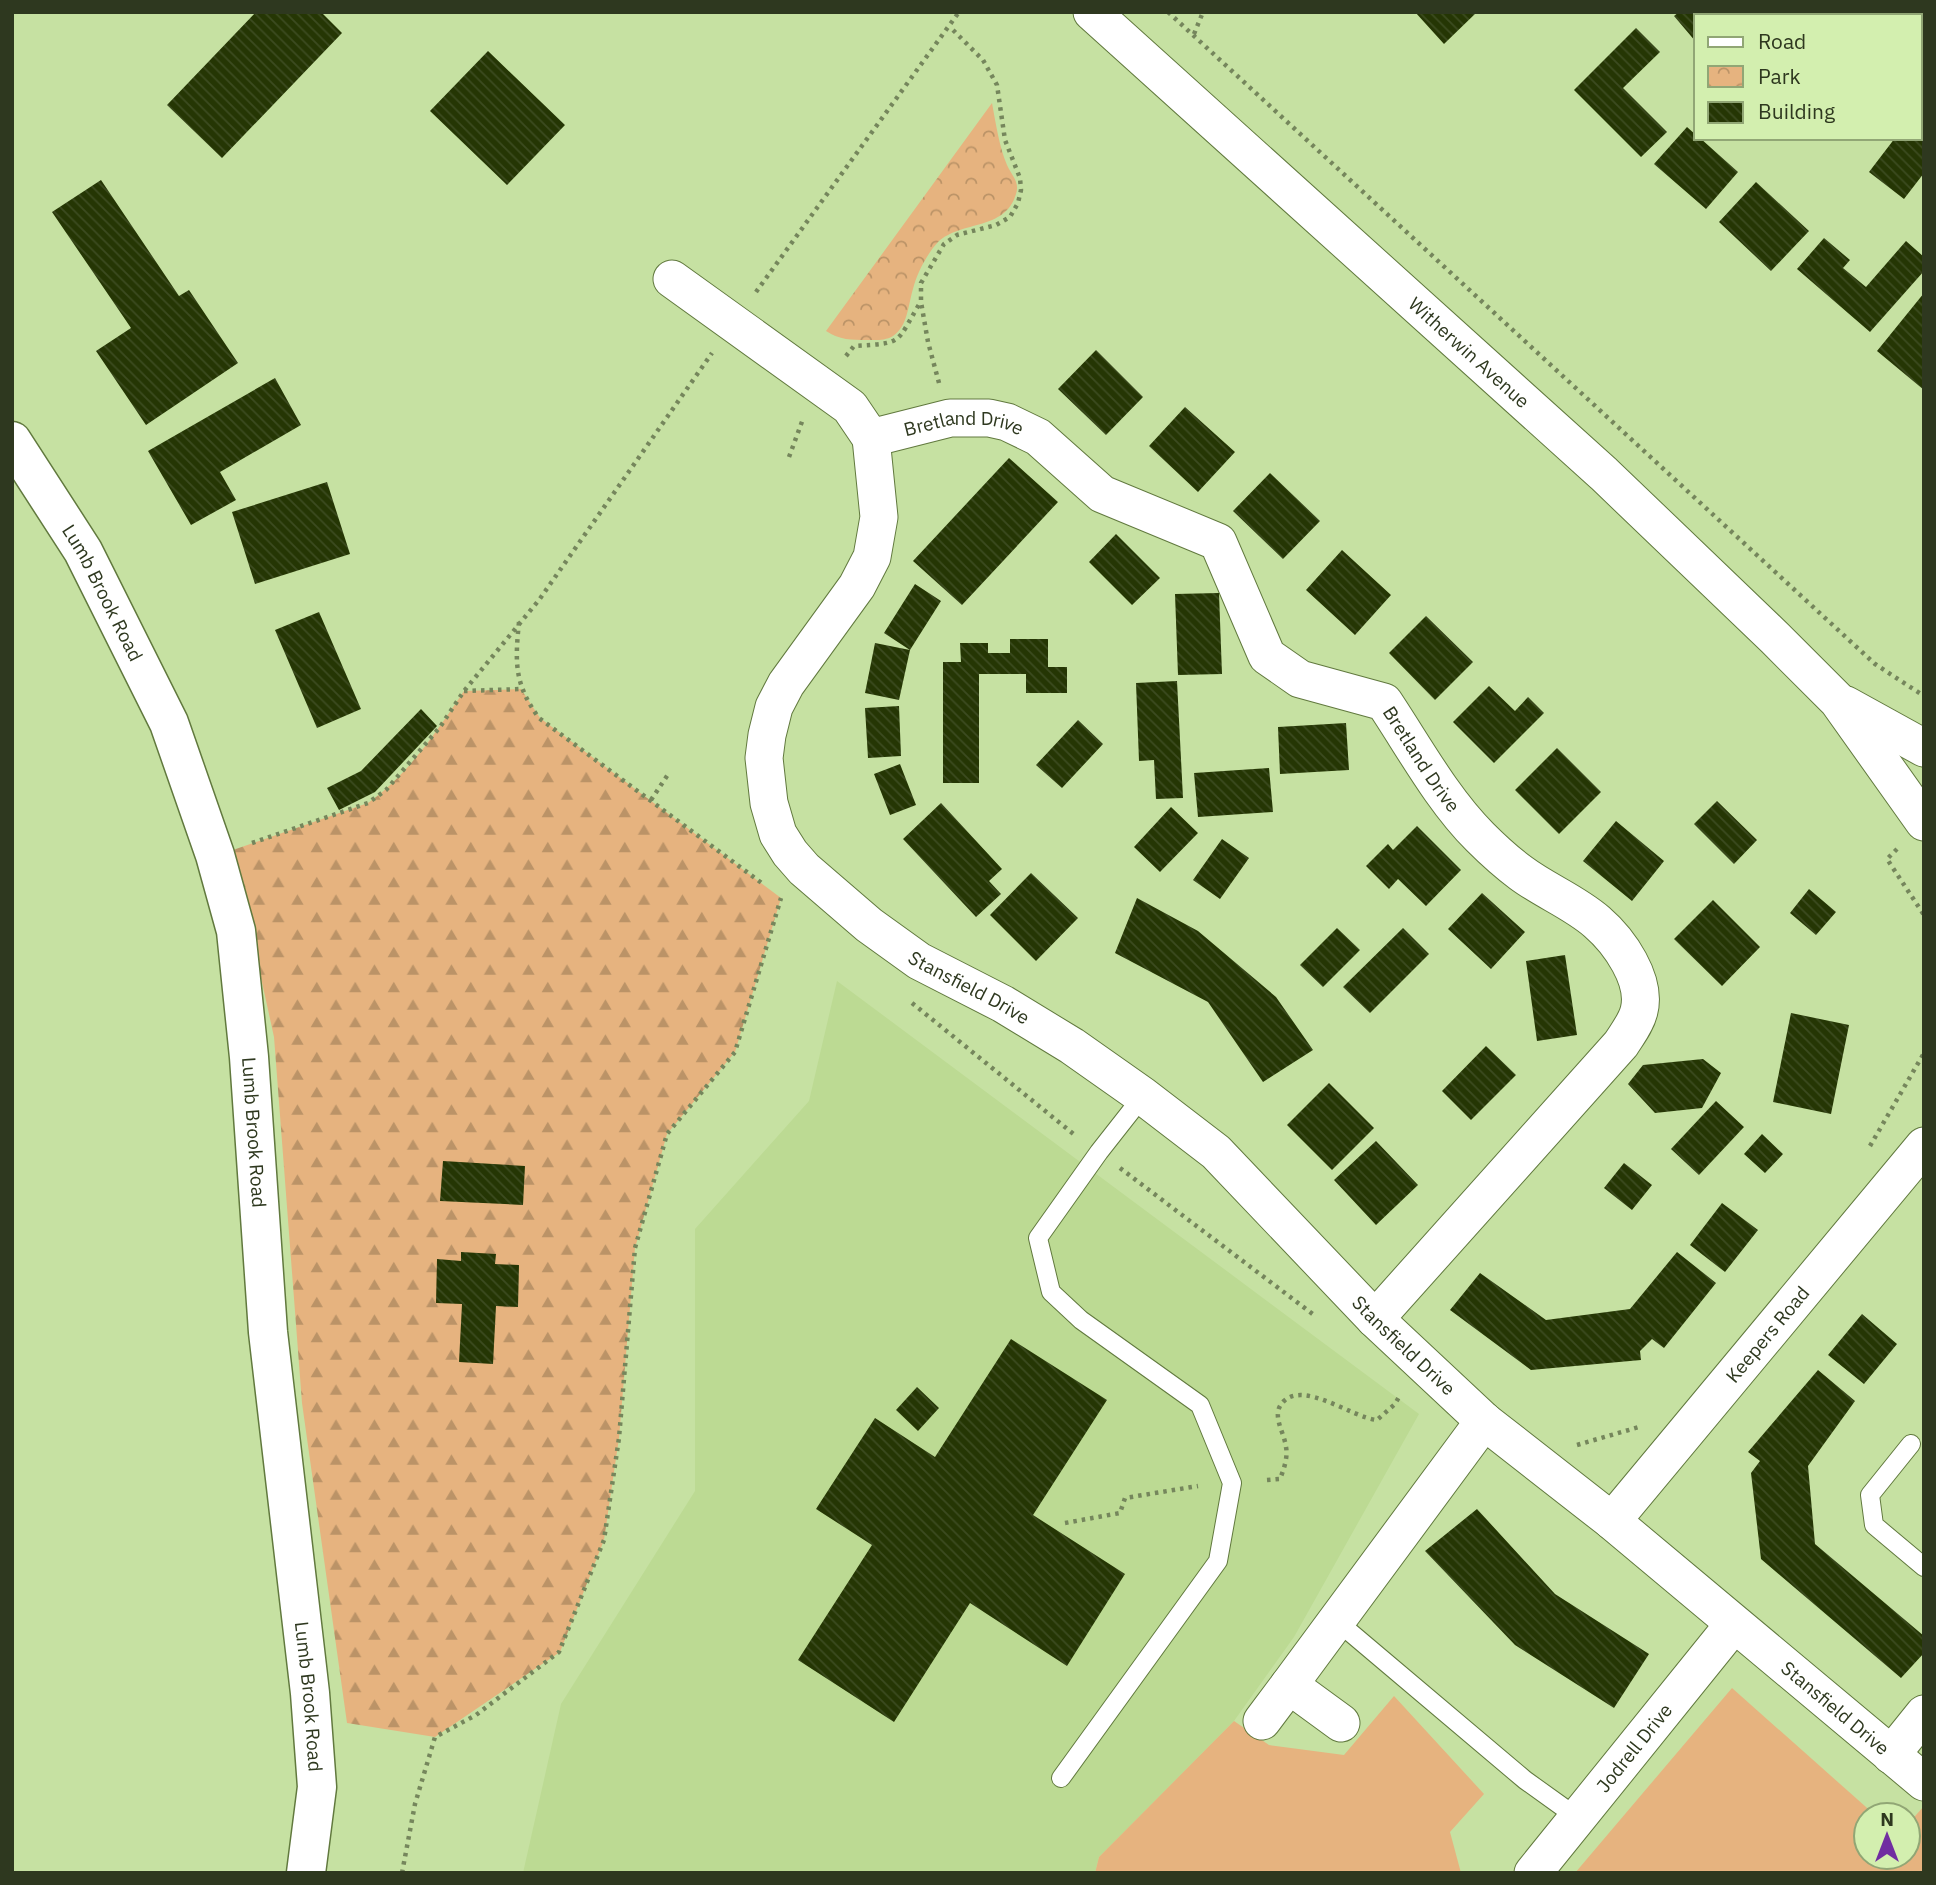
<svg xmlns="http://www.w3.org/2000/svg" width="1936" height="1885" font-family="'IBM Plex Sans',sans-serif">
<defs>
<pattern id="forest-firs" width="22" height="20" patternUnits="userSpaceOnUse" patternTransform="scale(1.75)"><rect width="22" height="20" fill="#e6b37f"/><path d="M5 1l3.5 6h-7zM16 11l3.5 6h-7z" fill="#bb9367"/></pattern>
<pattern id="park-crowns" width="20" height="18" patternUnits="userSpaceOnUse" patternTransform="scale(1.75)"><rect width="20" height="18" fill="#e6b37f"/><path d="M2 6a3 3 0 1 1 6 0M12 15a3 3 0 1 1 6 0" fill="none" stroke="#bb9367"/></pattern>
<pattern id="building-back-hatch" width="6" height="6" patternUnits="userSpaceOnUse" patternTransform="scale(1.75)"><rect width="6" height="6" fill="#253604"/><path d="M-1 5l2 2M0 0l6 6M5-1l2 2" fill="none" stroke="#3c4b20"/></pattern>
</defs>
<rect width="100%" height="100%" fill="#c6e1a2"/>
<!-- built -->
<path fill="#bcda93" d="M 837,981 L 1419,1414 L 1294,1637 L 1234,1721 L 1099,1857 L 1095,1873 L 523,1873 L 561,1704 L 695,1491 L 695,1229 L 809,1101 Z"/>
<!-- grass -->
<path fill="#e6b37f" d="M 1732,1688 L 1875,1815 L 1866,1815 L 1866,1857 L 1908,1857 L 1908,1824 L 1924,1806 L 1924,1873 L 1575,1873 Z
M 1394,1696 L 1484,1794 L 1450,1832 L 1461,1873 L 1095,1873 L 1099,1857 L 1234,1721 L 1269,1745 L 1344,1755 Z"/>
<!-- forest -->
<path fill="url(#forest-firs)" d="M 521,689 L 540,718 L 781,898 L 735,1052 L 667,1134 L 635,1248 L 619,1438 L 604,1540 L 560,1652 L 435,1737 L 347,1723 L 302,1403 L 274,1037 L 233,850 L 368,803 C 408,775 437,731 464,691 Z"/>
<!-- park -->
<path fill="url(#park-crowns)" d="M 992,103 C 996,124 999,146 1007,165 C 1012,176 1020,182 1016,194 C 1005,231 962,220 938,242 C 927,254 917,273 913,289 C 908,305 908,326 893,336 C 885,341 875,340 867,340 C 851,340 840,340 826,331 Z"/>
<!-- building -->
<path fill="url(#building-back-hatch)" d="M 256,12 L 321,12 L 342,33 L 222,158 L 167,105 Z
M 1415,12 L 1477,12 L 1444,44 Z
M 1679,12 L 1754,12 L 1750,16 L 1696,16 L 1696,42 L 1674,16 Z
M 1636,28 L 1660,52 L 1623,88 L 1667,132 L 1641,157 L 1574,90 Z
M 488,51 L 565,125 L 507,185 L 430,111 Z
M 1924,102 L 1924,173 L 1904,199 L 1869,172 L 1895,138 L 1920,138 L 1920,106 Z
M 1687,127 L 1696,135 L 1696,138 L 1700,138 L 1738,172 L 1706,209 L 1654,164 Z
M 101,180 L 179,296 L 189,290 L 238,363 L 146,425 L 96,351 L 131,328 L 52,212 Z
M 1756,182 L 1809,231 L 1771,271 L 1719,222 Z
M 1824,238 L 1850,260 L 1843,268 L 1866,287 L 1906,241 L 1924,257 L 1924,271 L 1870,332 L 1797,269 Z
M 1924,293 L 1924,390 L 1877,351 Z
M 1096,350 L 1143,397 L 1106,435 L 1058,389 Z
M 275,378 L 301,425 L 220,472 L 236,500 L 191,525 L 148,451 Z
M 1185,407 L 1235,452 L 1198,492 L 1149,446 Z
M 1009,458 L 1058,502 L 962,605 L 913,561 Z
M 1270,473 L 1320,521 L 1283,559 L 1233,511 Z
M 327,482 L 350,554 L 255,584 L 232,512 Z
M 1116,534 L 1160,578 L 1132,605 L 1089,562 Z
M 1342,550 L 1391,595 L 1355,635 L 1306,590 Z
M 915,584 L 941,601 L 910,650 L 899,700 L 865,693 L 875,643 L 910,650 L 884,633 Z
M 1219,593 L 1222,674 L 1178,675 L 1175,594 Z
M 319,612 L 361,709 L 317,728 L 275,630 Z
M 1426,616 L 1473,662 L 1435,700 L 1389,653 Z
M 1010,639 L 1048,639 L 1048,667 L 1067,667 L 1067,693 L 1026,693 L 1026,674 L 979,674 L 979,783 L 943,783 L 943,662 L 961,662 L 960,643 L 988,643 L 988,653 L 1010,653 Z
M 1177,681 L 1183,798 L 1156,799 L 1154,760 L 1139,761 L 1136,683 Z
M 1489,686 L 1515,711 L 1528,697 L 1544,713 L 1494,763 L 1453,722 Z
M 899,706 L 901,756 L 868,758 L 865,708 Z
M 421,709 L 437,726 L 375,792 L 339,810 L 327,788 L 361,771 Z
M 1078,720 L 1103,744 L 1062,788 L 1036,765 Z
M 1346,723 L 1349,770 L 1280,774 L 1278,727 Z
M 1557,748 L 1601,792 L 1559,834 L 1515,790 Z
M 900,764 L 916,805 L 890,815 L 874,774 Z
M 1269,768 L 1273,812 L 1198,817 L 1194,773 Z
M 1717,801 L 1757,840 L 1734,864 L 1694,824 Z
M 941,803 L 1002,869 L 989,881 L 1001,894 L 976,917 L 903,839 Z
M 1171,807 L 1198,833 L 1160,872 L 1134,847 Z
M 1616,821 L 1664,861 L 1632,901 L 1583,861 Z
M 1417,826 L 1461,870 L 1426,906 L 1398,879 L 1389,889 L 1366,866 L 1388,844 L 1393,850 Z
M 1222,839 L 1249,858 L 1220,899 L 1193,880 Z
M 1031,873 L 1078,918 L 1036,961 L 990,915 Z
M 1809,889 L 1836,912 L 1816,935 L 1790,913 Z
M 1482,893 L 1525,932 L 1491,969 L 1448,929 Z
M 1137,898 L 1198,931 L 1276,997 L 1313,1050 L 1263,1082 L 1208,1002 L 1115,953 Z
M 1713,900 L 1760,947 L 1722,986 L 1674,939 Z
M 1337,928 L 1360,950 L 1323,987 L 1300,965 Z
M 1403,928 L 1429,954 L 1370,1013 L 1343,987 Z
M 1565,955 L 1577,1035 L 1537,1041 L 1526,961 Z
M 1791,1013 L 1849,1025 L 1831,1114 L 1773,1102 Z
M 1486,1046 L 1516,1075 L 1471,1120 L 1442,1091 Z
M 1703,1059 L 1721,1073 L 1702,1108 L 1655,1113 L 1628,1084 L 1643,1065 Z
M 1329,1083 L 1374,1128 L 1332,1170 L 1287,1125 Z
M 1716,1101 L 1744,1127 L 1699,1175 L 1671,1149 Z
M 1762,1134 L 1783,1154 L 1765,1173 L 1744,1154 Z
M 1376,1141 L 1418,1185 L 1376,1225 L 1334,1180 Z
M 443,1161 L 525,1166 L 523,1205 L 440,1201 Z
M 1624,1163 L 1652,1185 L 1632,1210 L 1604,1188 Z
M 1722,1203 L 1758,1230 L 1725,1272 L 1690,1245 Z
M 461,1252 L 496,1254 L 495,1264 L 519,1265 L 518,1307 L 496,1306 L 493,1364 L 459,1362 L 462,1304 L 436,1303 L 437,1259 L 461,1261 Z
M 1677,1252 L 1716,1283 L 1664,1348 L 1652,1339 L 1640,1351 L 1641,1360 L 1531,1370 L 1450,1310 L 1480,1273 L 1546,1320 L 1630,1309 Z
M 1862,1314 L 1897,1344 L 1864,1384 L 1828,1355 Z
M 1011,1339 L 1107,1400 L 1033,1515 L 1125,1574 L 1067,1666 L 970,1603 L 894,1722 L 798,1660 L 872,1545 L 816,1509 L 875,1418 L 935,1457 Z
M 1818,1370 L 1855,1401 L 1808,1466 L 1815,1544 L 1924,1636 L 1924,1653 L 1901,1678 L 1761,1559 L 1751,1473 L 1760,1461 L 1748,1452 Z
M 917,1387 L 939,1408 L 918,1431 L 896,1410 Z
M 1477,1509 L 1555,1594 L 1649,1654 L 1614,1708 L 1515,1645 L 1425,1551 Z"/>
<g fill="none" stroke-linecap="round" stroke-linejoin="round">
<!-- service casing -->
<g stroke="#61793e" stroke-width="20">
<path id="service" d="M 1911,1444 L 1870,1495 L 1874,1525 L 1924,1567
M 1338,1622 L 1525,1780 L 1578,1818
M 1061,1778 L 1218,1561 L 1232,1483 L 1200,1405 L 1081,1320 L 1051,1292 L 1038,1238 L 1099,1152 L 1143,1096"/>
</g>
<!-- minor casing -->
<g stroke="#61793e" stroke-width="39">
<g id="minor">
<path id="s1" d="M 1092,12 L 1604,474 L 1775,638 L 1838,701 L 1924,822"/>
<path d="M 1882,16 L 1884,12"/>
<path id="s2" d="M 672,279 L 850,407 L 871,438 L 950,418 L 989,418 L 1007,422 L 1038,437 L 1102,494 L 1218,542 L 1267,656 L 1300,679 L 1384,702 C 1414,747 1442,799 1480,837 C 1493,850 1506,862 1521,873 C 1545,891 1574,902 1597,922 C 1619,941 1647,980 1639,1011 C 1636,1023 1628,1033 1621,1044 L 1375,1319"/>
<path id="s3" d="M 871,438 L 879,517 L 872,557 L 857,586 L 786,684 L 774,707 L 767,735 L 764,758 L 769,803 L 778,834 L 790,853 L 804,869 L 869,925 L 919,961 L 1003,1004 L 1072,1046 L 1143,1096 L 1216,1152 L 1375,1319 L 1484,1421 L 1612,1521 L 1924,1782"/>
<path d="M 1846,705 L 1924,748"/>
<path id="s4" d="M 1612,1521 L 1924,1146"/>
<path d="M 1289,1685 L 1484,1421"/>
<path d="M 1262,1721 L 1289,1685 L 1341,1723"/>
<path d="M 1891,1755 L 1924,1714"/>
<path id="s5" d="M 1533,1873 L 1734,1624"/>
</g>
</g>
<!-- tertiary casing -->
<g stroke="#61793e" stroke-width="41">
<g id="tertiary">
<path id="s6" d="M 12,441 L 83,551 L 169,723 L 215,855 L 236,931 L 249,1057 L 268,1332 L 310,1693 L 317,1787 L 306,1873"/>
</g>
</g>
<!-- path -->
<path stroke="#75865c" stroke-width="4.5" stroke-dasharray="3.5 5" stroke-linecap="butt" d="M 1168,12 L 1875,664 L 1924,696
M 1194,34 L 1203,12
M 756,292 L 959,12
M 846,356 L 854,346 C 905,343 895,344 920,303
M 939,383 L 928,342 L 921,302 L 921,283 L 944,244 L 957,235 L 996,225 L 1010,217 L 1018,203 L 1021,190 L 1020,178 L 1005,140 L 997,85 L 983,60 L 950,27
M 789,457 L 803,419
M 519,622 C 515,662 514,684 539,718 L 763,884
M 464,691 L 521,689
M 651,800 L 669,773
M 252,843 L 368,803 L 386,790 L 440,727 L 464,691 L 539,600 L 712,353
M 1897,849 L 1887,859 L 1924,915
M 912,1003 L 1076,1136
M 1870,1146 L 1924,1053
M 1120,1168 L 1314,1315
M 1577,1445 L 1639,1427
M 1267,1480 L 1280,1479 C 1284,1469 1288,1457 1286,1447 C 1284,1431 1270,1414 1284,1401 C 1305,1381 1353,1418 1377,1420 L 1395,1404 L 1400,1395
M 1065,1523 L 1120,1513 L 1125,1498 L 1198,1486
M 402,1873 L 415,1804 L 435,1737 L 476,1715 L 559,1652 L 604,1540 L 619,1438 L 635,1248 L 667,1134 L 735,1052 L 781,898"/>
<!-- service -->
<use href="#service" stroke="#fff" stroke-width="18"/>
<!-- minor -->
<use href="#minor" stroke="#fff" stroke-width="37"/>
<!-- tertiary -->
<use href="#tertiary" stroke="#fff" stroke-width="38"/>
</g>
<g text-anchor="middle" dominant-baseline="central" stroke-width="7" stroke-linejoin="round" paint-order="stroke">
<!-- street labels -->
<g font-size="19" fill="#2e381f" stroke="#d3efaf">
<text stroke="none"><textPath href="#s1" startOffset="508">Witherwin Avenue</textPath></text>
<text stroke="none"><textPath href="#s2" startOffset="352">Bretland Drive</textPath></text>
<text stroke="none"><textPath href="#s6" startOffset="177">Lumb Brook Road</textPath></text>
<text stroke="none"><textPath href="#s2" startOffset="961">Bretland Drive</textPath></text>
<text stroke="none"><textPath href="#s3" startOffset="677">Stansfield Drive</textPath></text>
<text stroke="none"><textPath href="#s6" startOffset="744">Lumb Brook Road</textPath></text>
<text stroke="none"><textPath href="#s4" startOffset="243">Keepers Road</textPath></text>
<text stroke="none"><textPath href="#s3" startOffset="1244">Stansfield Drive</textPath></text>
<text stroke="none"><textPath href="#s6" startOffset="1311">Lumb Brook Road</textPath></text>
<text stroke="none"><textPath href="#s3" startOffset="1808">Stansfield Drive</textPath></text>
<text stroke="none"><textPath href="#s5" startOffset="161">Jodrell Drive</textPath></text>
</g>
</g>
<!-- border -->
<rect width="1936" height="1885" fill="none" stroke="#2e381f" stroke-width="28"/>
<!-- legend -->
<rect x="1694" y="14" width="228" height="126" fill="#d3efaf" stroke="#91a675" stroke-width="2"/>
<rect x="1708" y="37" width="35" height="10" fill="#ffffff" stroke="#91a675" stroke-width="2"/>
<text x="1758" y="49" font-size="21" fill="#2e381f">Road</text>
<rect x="1708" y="66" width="35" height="21" fill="url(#park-crowns)" stroke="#91a675" stroke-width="2"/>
<text x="1758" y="84" font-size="21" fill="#2e381f">Park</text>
<rect x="1708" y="102" width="35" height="21" fill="url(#building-back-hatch)" stroke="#91a675" stroke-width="2"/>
<text x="1758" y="119" font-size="21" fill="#2e381f">Building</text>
<!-- north arrow -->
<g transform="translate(1887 1836)"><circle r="33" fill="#d3efaf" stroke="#91a675" stroke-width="2"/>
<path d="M0-5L12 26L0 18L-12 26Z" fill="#702da1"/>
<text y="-10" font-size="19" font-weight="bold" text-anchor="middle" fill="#2e381f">N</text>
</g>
</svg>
